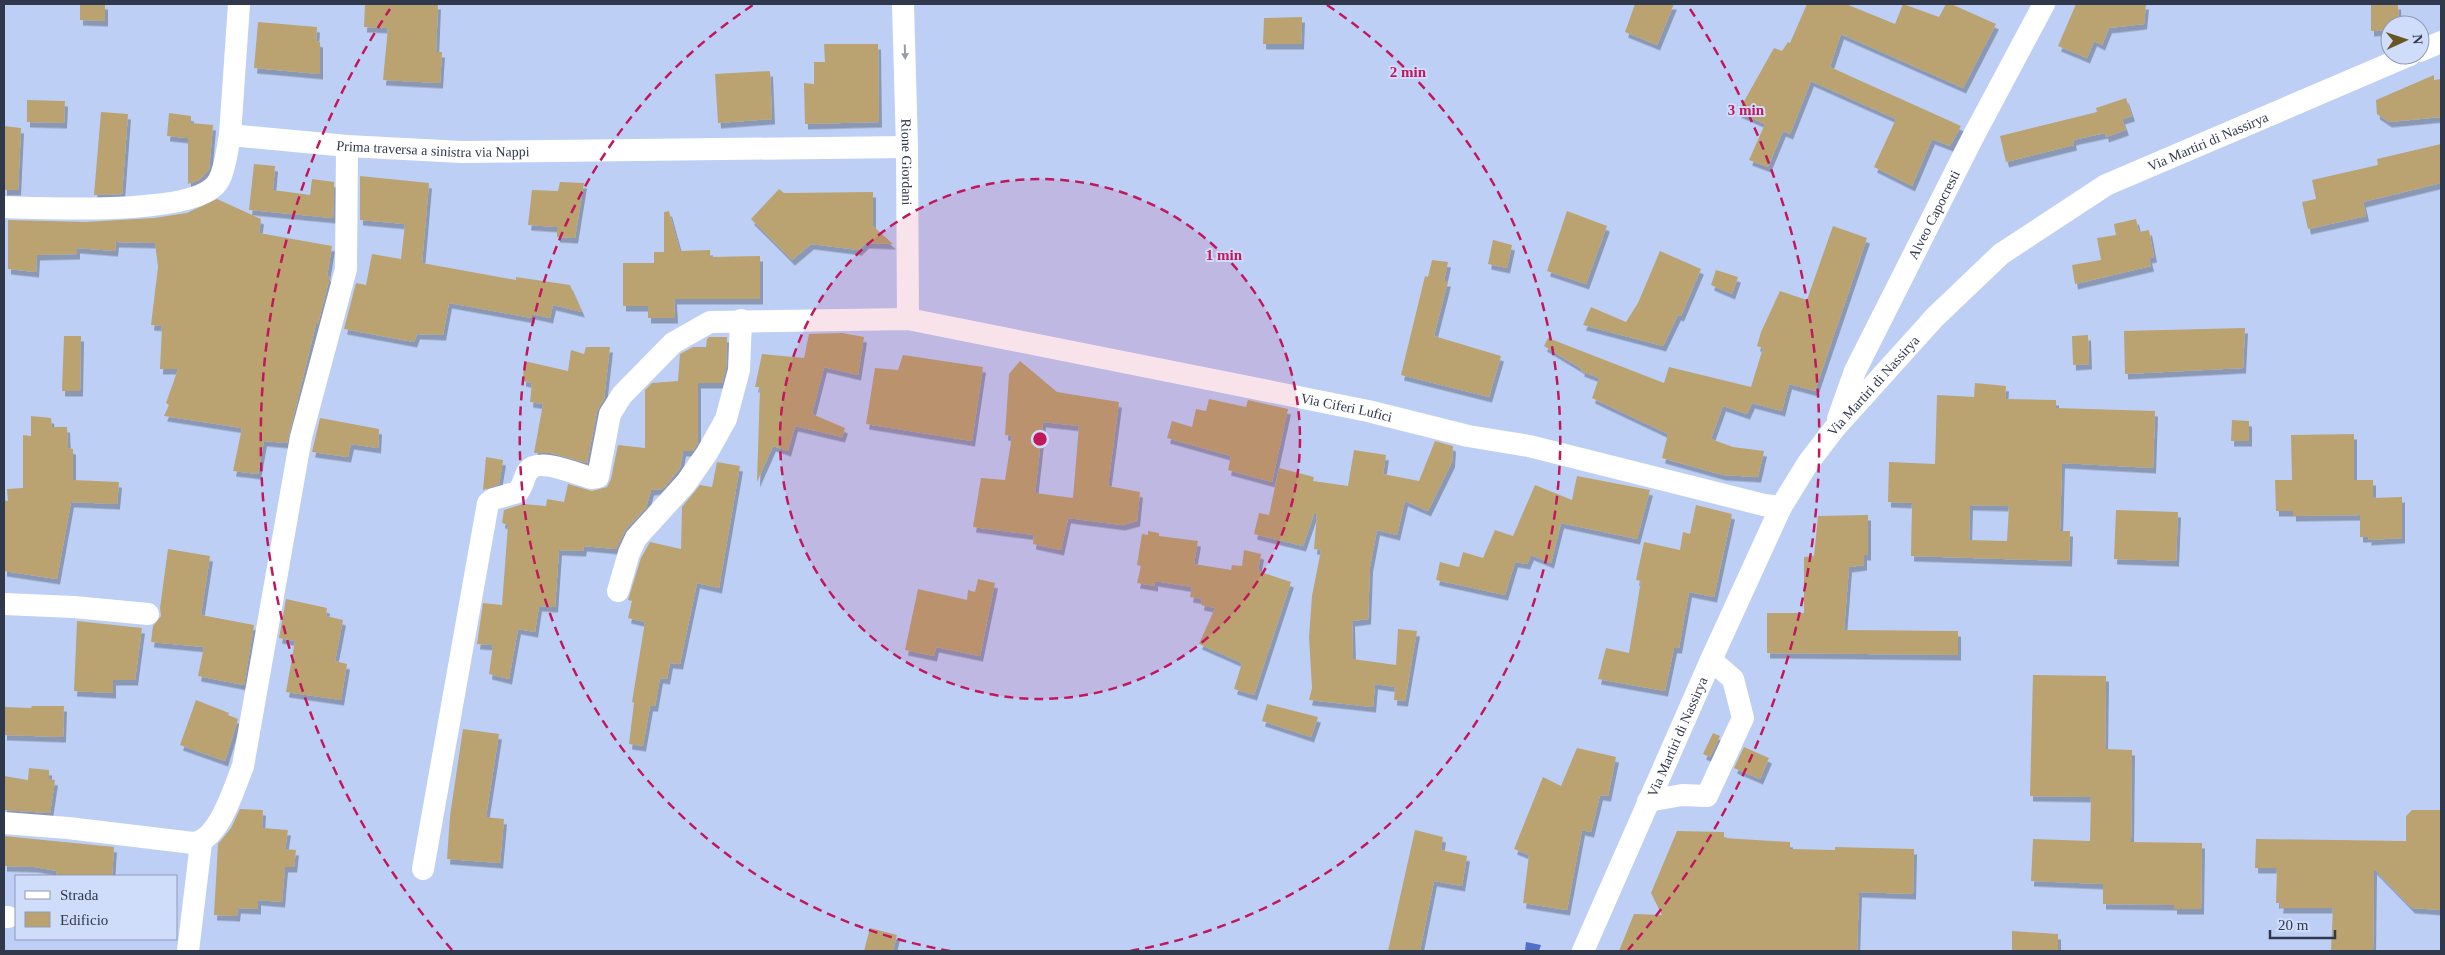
<svg xmlns="http://www.w3.org/2000/svg" width="2445" height="955" font-family="'Times New Roman',serif">
<defs>
<filter id="shadow"><feDropShadow dx="3" dy="5.5" stdDeviation="0" flood-color="#0004"/></filter>
</defs>
<rect width="100%" height="100%" fill="#becff6"/>
<!-- water -->
<path fill="#4e70c8" d="M 1526,942 L 1541,945 L 1539,951 L 1525,951 Z"/>
<!-- building -->
<path fill="#baa371" fill-rule="evenodd" filter="url(#shadow)" d="M 80,4 L 105,4 L 105,21 L 80,20 Z
M 365,4 L 438,4 L 436,52 L 442,52 L 440,83 L 383,80 L 388,28 L 364,27 Z
M 1635,4 L 1674,4 L 1657,45 L 1625,32 Z
M 1807,4 L 1846,4 L 1895,24 L 1903,4 L 1939,17 L 1946,4 L 1951,4 L 1996,24 L 1963,88 L 1841,34 L 1830,67 L 1961,126 L 1950,146 L 1932,139 L 1912,186 L 1874,167 L 1896,119 L 1811,81 L 1790,134 L 1783,131 L 1768,167 L 1749,160 L 1765,124 L 1738,112 L 1774,48 L 1782,51 L 1788,42 L 1790,43 Z
M 2076,4 L 2146,4 L 2144,24 L 2109,28 L 2102,45 L 2094,41 L 2087,58 L 2058,46 Z
M 2371,4 L 2398,4 L 2399,25 L 2390,25 L 2390,30 L 2371,31 Z
M 1302,17 L 1301,44 L 1263,44 L 1264,18 Z
M 258,22 L 317,27 L 316,41 L 320,42 L 320,74 L 254,68 Z
M 824,44 L 878,44 L 879,122 L 805,124 L 804,83 L 814,84 L 814,62 L 825,62 Z
M 770,71 L 772,119 L 718,123 L 715,74 Z
M 2434,75 L 2434,80 L 2441,79 L 2441,117 L 2389,122 L 2377,114 L 2376,100 Z
M 2126,98 L 2132,116 L 2122,119 L 2126,130 L 2106,137 L 2105,133 L 2073,140 L 2074,145 L 2006,162 L 2000,136 L 2097,112 L 2096,108 Z
M 27,100 L 65,101 L 64,123 L 27,122 Z
M 101,112 L 128,114 L 122,194 L 94,195 Z
M 169,113 L 191,116 L 191,123 L 213,125 L 209,170 L 199,180 L 188,184 L 188,138 L 167,136 Z
M 4,126 L 21,128 L 18,190 L 4,190 Z
M 2441,144 L 2441,183 L 2363,202 L 2366,216 L 2308,229 L 2302,202 L 2316,199 L 2312,180 L 2378,165 L 2377,159 Z
M 254,164 L 275,166 L 273,190 L 310,195 L 312,179 L 334,182 L 333,218 L 249,210 Z
M 360,176 L 429,183 L 422,263 L 516,280 L 516,277 L 570,285 L 582,312 L 553,305 L 550,318 L 532,314 L 532,318 L 449,303 L 443,335 L 417,334 L 414,342 L 344,329 L 356,283 L 366,285 L 372,254 L 401,259 L 405,224 L 360,220 Z
M 560,182 L 584,183 L 575,238 L 557,237 L 557,227 L 528,225 L 532,190 L 558,191 Z
M 779,189 L 784,193 L 873,192 L 873,226 L 893,244 L 866,243 L 859,250 L 811,244 L 792,260 L 751,219 Z
M 217,199 L 261,219 L 259,233 L 332,246 L 327,276 L 330,276 L 318,324 L 316,324 L 287,443 L 264,441 L 258,474 L 233,471 L 242,428 L 164,416 L 169,405 L 166,403 L 178,369 L 160,369 L 162,326 L 151,325 L 158,267 L 155,243 L 116,242 L 115,251 L 77,248 L 77,254 L 37,255 L 36,272 L 8,269 L 8,220 L 85,222 L 154,218 L 187,213 Z
M 669,211 L 680,251 L 710,250 L 710,257 L 760,256 L 760,299 L 674,299 L 675,318 L 648,318 L 648,306 L 623,306 L 623,263 L 654,263 L 654,252 L 664,252 L 664,212 Z
M 1567,211 L 1607,226 L 1586,284 L 1547,271 Z
M 2136,219 L 2139,232 L 2149,230 L 2154,257 L 2149,258 L 2151,266 L 2075,284 L 2072,265 L 2101,260 L 2097,238 L 2116,235 L 2114,224 Z
M 1833,226 L 1867,238 L 1815,391 L 1789,384 L 1782,411 L 1752,403 L 1747,414 L 1723,406 L 1711,439 L 1733,447 L 1764,451 L 1758,477 L 1723,475 L 1662,458 L 1668,434 L 1592,398 L 1599,378 L 1581,371 L 1582,369 L 1544,346 L 1548,338 L 1664,383 L 1669,367 L 1751,387 L 1763,348 L 1757,346 L 1761,332 L 1780,291 L 1807,300 Z
M 1493,240 L 1512,245 L 1507,268 L 1488,264 Z
M 1660,251 L 1701,269 L 1681,316 L 1678,315 L 1663,346 L 1583,325 L 1591,307 L 1626,322 L 1638,303 Z
M 1432,260 L 1448,262 L 1444,281 L 1448,281 L 1434,336 L 1501,356 L 1489,397 L 1401,375 L 1425,276 L 1428,277 Z
M 1716,270 L 1738,277 L 1732,294 L 1711,285 Z
M 2245,328 L 2243,368 L 2125,374 L 2124,331 Z
M 842,333 L 864,337 L 858,375 L 824,367 L 812,414 L 845,428 L 842,437 L 795,426 L 788,451 L 773,446 L 757,482 L 760,387 L 755,387 L 762,354 L 804,358 L 809,334 Z
M 2088,335 L 2089,364 L 2073,365 L 2072,336 Z
M 64,336 L 81,336 L 80,391 L 62,391 Z
M 709,337 L 727,337 L 726,368 L 722,383 L 698,383 L 698,442 L 696,446 L 693,451 L 683,451 L 680,468 L 663,489 L 651,490 L 646,508 L 626,529 L 616,549 L 584,546 L 583,551 L 559,550 L 555,607 L 539,606 L 535,632 L 518,629 L 509,679 L 489,674 L 493,645 L 477,644 L 483,603 L 502,605 L 508,525 L 502,523 L 504,510 L 523,504 L 546,506 L 547,499 L 564,502 L 568,484 L 592,491 L 607,487 L 611,479 L 618,445 L 645,448 L 645,390 L 652,383 L 678,381 L 680,354 L 693,347 L 706,347 L 707,339 Z
M 586,347 L 610,347 L 604,399 L 597,411 L 587,463 L 551,453 L 534,453 L 543,404 L 530,402 L 532,383 L 523,381 L 524,361 L 568,371 L 571,350 L 584,354 Z
M 903,355 L 983,367 L 972,441 L 866,424 L 875,368 L 898,370 Z
M 1020,361 L 1057,392 L 1119,402 L 1108,486 L 1140,492 L 1137,521 L 1122,525 L 1068,518 L 1061,550 L 1033,544 L 1034,535 L 973,527 L 981,478 L 1005,480 L 1012,436 L 1005,435 L 1009,374 ZM 1043,422 L 1079,426 L 1073,498 L 1035,493 Z
M 1975,383 L 2006,386 L 2005,399 L 2056,400 L 2056,408 L 2155,411 L 2153,468 L 2062,463 L 2060,531 L 2070,531 L 2069,561 L 1911,556 L 1912,503 L 1888,502 L 1889,462 L 1935,464 L 1937,395 L 1974,397 ZM 1970,505 L 2009,506 L 2007,541 L 1969,540 Z
M 1209,399 L 1246,407 L 1248,400 L 1288,409 L 1272,482 L 1228,470 L 1231,456 L 1167,438 L 1172,421 L 1192,427 L 1196,409 L 1206,411 Z
M 31,416 L 51,418 L 52,427 L 67,427 L 68,448 L 73,449 L 73,480 L 119,482 L 117,504 L 71,502 L 57,579 L 4,571 L 4,500 L 8,501 L 7,489 L 23,488 L 23,435 L 31,436 Z
M 320,418 L 379,429 L 378,448 L 351,444 L 348,457 L 312,452 Z
M 2232,420 L 2249,421 L 2249,441 L 2231,441 Z
M 2354,434 L 2354,480 L 2373,480 L 2373,498 L 2402,497 L 2402,538 L 2368,540 L 2369,537 L 2360,537 L 2360,515 L 2293,516 L 2293,511 L 2276,511 L 2275,480 L 2292,480 L 2291,435 Z
M 1435,441 L 1453,446 L 1452,462 L 1428,511 L 1405,501 L 1397,535 L 1377,530 L 1370,567 L 1368,619 L 1352,621 L 1353,659 L 1396,665 L 1398,629 L 1417,631 L 1405,701 L 1394,700 L 1395,687 L 1375,684 L 1373,707 L 1309,700 L 1312,688 L 1309,637 L 1312,596 L 1321,550 L 1314,549 L 1317,514 L 1314,514 L 1303,546 L 1254,534 L 1259,513 L 1269,515 L 1279,468 L 1314,477 L 1313,481 L 1348,486 L 1354,450 L 1386,455 L 1383,474 L 1419,481 Z
M 486,457 L 503,460 L 499,484 L 483,490 Z
M 717,462 L 740,466 L 719,588 L 697,583 L 680,664 L 670,663 L 667,679 L 660,678 L 655,706 L 650,706 L 643,746 L 629,744 L 634,703 L 632,702 L 645,622 L 628,618 L 632,601 L 628,600 L 641,558 L 650,542 L 681,549 L 682,507 L 700,485 L 712,487 Z
M 1577,476 L 1650,490 L 1637,539 L 1561,523 L 1551,563 L 1531,555 L 1527,564 L 1515,562 L 1505,595 L 1436,580 L 1440,562 L 1459,567 L 1463,552 L 1483,558 L 1495,530 L 1513,536 L 1535,485 L 1572,500 Z
M 1696,505 L 1732,514 L 1714,597 L 1689,592 L 1679,648 L 1674,648 L 1665,691 L 1598,679 L 1606,648 L 1629,653 L 1641,581 L 1636,580 L 1644,542 L 1680,550 L 1683,532 L 1690,534 Z
M 2116,510 L 2178,512 L 2176,561 L 2114,559 Z
M 1868,515 L 1868,555 L 1864,555 L 1864,565 L 1849,567 L 1844,630 L 1958,631 L 1958,655 L 1767,653 L 1767,613 L 1804,613 L 1804,557 L 1814,556 L 1818,516 Z
M 1148,531 L 1159,533 L 1159,536 L 1198,541 L 1194,564 L 1231,570 L 1232,565 L 1242,566 L 1244,550 L 1261,554 L 1258,571 L 1291,582 L 1254,695 L 1234,689 L 1242,663 L 1199,644 L 1215,608 L 1201,605 L 1202,599 L 1190,597 L 1192,587 L 1155,581 L 1155,586 L 1137,583 L 1141,566 L 1137,565 L 1142,534 L 1148,535 Z
M 168,549 L 210,556 L 201,615 L 254,625 L 244,685 L 198,676 L 204,647 L 151,642 L 153,626 L 161,616 L 160,608 Z
M 978,579 L 995,583 L 980,656 L 936,647 L 934,656 L 905,650 L 918,589 L 967,600 L 968,590 L 975,592 Z
M 286,599 L 327,608 L 326,616 L 343,620 L 335,661 L 347,664 L 341,700 L 286,692 L 295,641 L 279,638 Z
M 77,621 L 142,628 L 135,680 L 113,680 L 113,693 L 74,691 Z
M 2033,675 L 2106,676 L 2105,749 L 2132,750 L 2131,842 L 2202,843 L 2201,909 L 2174,909 L 2174,905 L 2103,904 L 2103,884 L 2031,881 L 2033,839 L 2090,841 L 2091,797 L 2030,796 Z
M 196,700 L 229,713 L 228,715 L 238,719 L 225,761 L 180,745 Z
M 1267,704 L 1318,717 L 1311,737 L 1262,721 Z
M 32,706 L 64,706 L 63,737 L 4,735 L 4,707 L 31,708 Z
M 463,729 L 499,734 L 486,817 L 504,819 L 500,863 L 447,859 L 450,816 Z
M 1713,733 L 1720,736 L 1710,757 L 1703,754 Z
M 1744,747 L 1769,758 L 1760,779 L 1734,768 Z
M 1577,748 L 1616,757 L 1608,796 L 1600,795 L 1591,832 L 1582,830 L 1567,910 L 1523,903 L 1529,855 L 1514,849 L 1543,777 L 1561,786 Z
M 29,768 L 49,770 L 49,779 L 55,780 L 50,813 L 4,810 L 4,776 L 28,780 Z
M 240,809 L 263,810 L 262,828 L 288,830 L 285,849 L 296,850 L 294,867 L 285,867 L 282,902 L 258,900 L 258,909 L 238,908 L 237,916 L 214,915 L 218,844 L 231,828 Z
M 2412,810 L 2441,810 L 2441,910 L 2412,908 L 2374,869 L 2373,951 L 2331,951 L 2333,908 L 2280,908 L 2281,903 L 2276,903 L 2277,868 L 2255,868 L 2256,839 L 2406,841 L 2406,816 Z
M 1415,830 L 1443,837 L 1441,850 L 1467,856 L 1462,886 L 1434,881 L 1420,951 L 1388,951 Z
M 1677,831 L 1724,832 L 1724,838 L 1790,842 L 1790,849 L 1835,850 L 1835,847 L 1914,849 L 1913,894 L 1859,892 L 1857,951 L 1619,951 L 1634,914 L 1662,915 L 1651,893 Z
M 4,836 L 114,847 L 112,876 L 56,876 L 57,871 L 35,867 L 4,866 Z
M 870,928 L 897,935 L 893,951 L 864,951 Z
M 2012,931 L 2058,934 L 2058,951 L 2012,951 Z"/>
<g fill="none" stroke-linecap="round" stroke-linejoin="round">
<!-- minor -->
<g stroke="#fff" stroke-width="22">
<path id="s1" d="M 903,4 L 907,147 L 908,319"/>
<path d="M 2420,51 L 2441,42"/>
<path d="M 230,135 L 239,4"/>
<path id="s2" d="M 4,207 C 44,208 200,217 219,180 C 226,167 227,149 230,135 L 347,146 L 462,152 L 907,147"/>
<path id="s3" d="M 1838,419 L 1855,371 L 1973,137 L 2044,4"/>
<path d="M 618,591 L 629,553 L 636,538 L 686,483 L 707,453 L 726,419 L 739,370 L 741,320"/>
<path d="M 4,604 L 74,607 L 148,614"/>
<path d="M 1648,801 L 1682,795 L 1707,796 L 1743,718 L 1733,679 L 1711,660"/>
<path d="M 4,823 L 68,828 L 193,843 C 219,841 234,788 243,766 L 301,437 L 346,269 L 347,146"/>
<path id="s4" d="M 423,869 L 488,503 L 493,499 L 518,492 C 523,486 524,477 528,471 C 538,457 577,474 591,478 L 598,477 L 610,414 L 622,395 L 673,343 L 710,322 L 908,319 L 1368,411 L 1468,436 L 1529,446 L 1764,505 L 1781,507"/>
<path d="M 4,917 L 8,917"/>
<path d="M 188,951 L 201,843"/>
<path id="s5" d="M 1583,951 L 1711,660 L 1781,507 L 1808,463 L 1834,429 L 1935,317 L 2001,254 L 2106,185 L 2410,55"/>
</g>
</g>
<!-- one-way arrows -->
<defs><path id="oneway-solid" d="M-6-.8H1V-3.2L6.5 0L1 3.2V.8H-6Z" transform="scale(1.25)"/></defs>
<use fill="#989ca6" href="#oneway-solid" transform="translate(905 52) rotate(88)"/>
<!-- distance rings -->
<circle cx="1040" cy="439" r="260" fill="#c2185b" fill-opacity=".12"/>
<g fill="none" stroke="#c2185b" stroke-width="2.5" stroke-dasharray="9 6">
<circle cx="1040" cy="439" r="260"/>
<path d="M950 951A520 520 0 0 1 753 5M1327 5A520 520 0 0 1 1130 951"/>
<path d="M452 950A779 779 0 0 1 390 9M1690 9A779 779 0 0 1 1628 950"/>
</g>
<g text-anchor="middle" dominant-baseline="central" stroke-width="4" stroke-linejoin="round" paint-order="stroke">
<!-- street labels -->
<g font-size="14" fill="#30384c" stroke="#cfdcfa">
<text stroke="none"><textPath href="#s5" startOffset="1059">Via Martiri di Nassirya</textPath></text>
<text stroke="none"><textPath href="#s2" startOffset="472">Prima traversa a sinistra via Nappi</textPath></text>
<text stroke="none"><textPath href="#s1" startOffset="158">Rione Giordani</textPath></text>
<text stroke="none"><textPath href="#s3" startOffset="226">Alveo Capocresti</textPath></text>
<text stroke="none"><textPath href="#s5" startOffset="639">Via Martiri di Nassirya</textPath></text>
<text stroke="none"><textPath href="#s4" startOffset="1348">Via Ciferi Lufici</textPath></text>
<text stroke="none"><textPath href="#s5" startOffset="234">Via Martiri di Nassirya</textPath></text>
</g>
</g>
<circle cx="1040" cy="439" r="8" fill="#c2185b" stroke="#cfdcfa" stroke-width="2.5"/>
<g font-size="15" text-anchor="middle" font-weight="bold" fill="#c2185b" stroke="#cfdcfa" stroke-width="4" stroke-linejoin="round" paint-order="stroke">
<text x="1408" y="77">2 min</text>
<text x="1746" y="115">3 min</text>
<text x="1224" y="260">1 min</text>
</g>
<!-- border -->
<rect width="2445" height="955" fill="none" stroke="#30384c" stroke-width="10"/>
<!-- legend -->
<rect x="15" y="875" width="162" height="65" fill="#cfdcfa" stroke="#8f9ab4"/>
<rect x="25" y="891" width="25" height="8" fill="#ffffff" stroke="#8f9ab4"/>
<text x="60" y="900" font-size="15" fill="#30384c">Strada</text>
<rect x="25" y="912" width="25" height="15" fill="#baa371" stroke="#8f9ab4"/>
<text x="60" y="925" font-size="15" fill="#30384c">Edificio</text>
<!-- north arrow -->
<g transform="translate(2405 40) rotate(87)"><circle r="24" fill="#cfdcfa" stroke="#8f9ab4"/>
<path d="M0-4L9 19L0 12L-9 19Z" fill="#695524"/>
<text y="-8" font-size="14" font-weight="bold" text-anchor="middle" fill="#30384c">N</text>
</g>
<!-- scale -->
<path d="M2270 930v8h65v-8" fill="none" stroke="#30384c" stroke-width="2.5"/>
<text x="2278" y="930" font-size="15" fill="#30384c" stroke="#cfdcfa" stroke-width="4" paint-order="stroke">20 m</text>
</svg>
